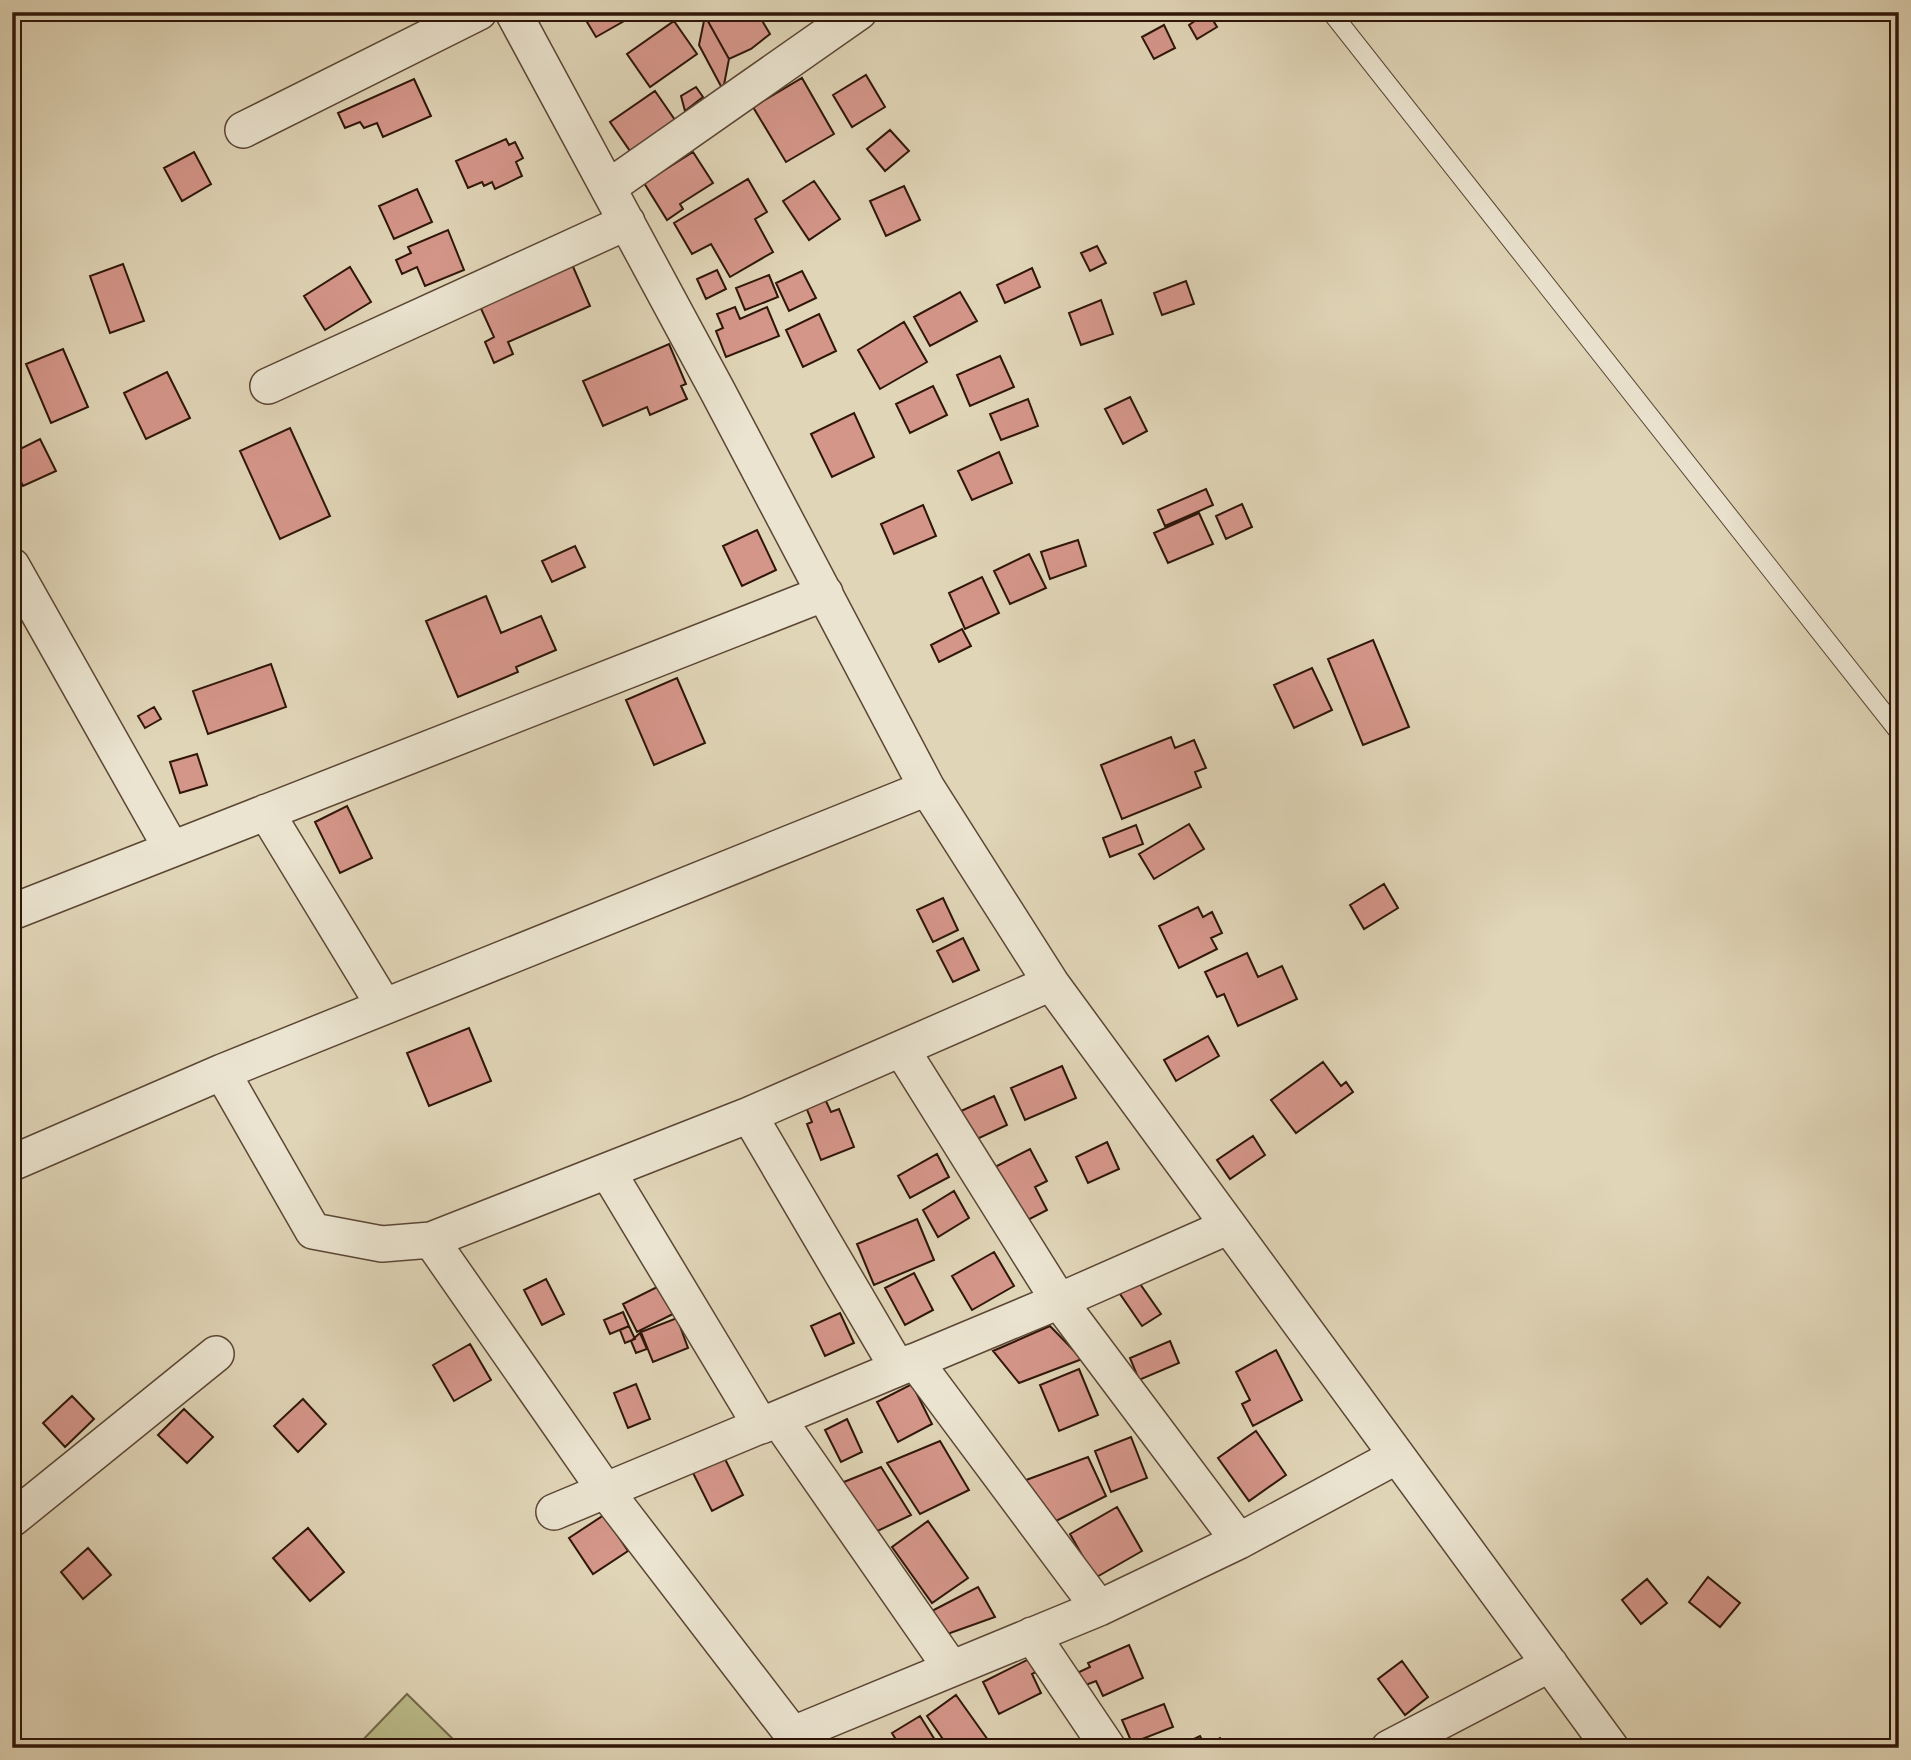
<svg xmlns="http://www.w3.org/2000/svg" width="1911" height="1760" font-family="'IM FELL Great Primer',serif">
<rect width="100%" height="100%" fill="#e0d5b7"/>
<filter id="stains"><feTurbulence type="fractalNoise" baseFrequency=".00286" numOctaves="4"/><feColorMatrix values="0 0 0 0 .2 0 0 0 0 .09 0 0 0 0 .02 0 0 0 .5 -.17"/></filter>
<radialGradient id="worn" r=".72"><stop offset=".6" stop-color="#630" stop-opacity="0"/><stop offset="1" stop-color="#630" stop-opacity=".3"/></radialGradient>
<!-- green -->
<path fill="#babb89" stroke="#746849" stroke-width="2" d="M 407,1694 L 462,1748 L 355,1748 Z"/>
<!-- building -->
<path fill="#d5968a" stroke="#2f1609" stroke-width="2" d="M 581,12 L 640,12 L 596,37 Z
M 709,12 L 757,12 L 770,34 L 751,49 L 729,59 L 705,16 Z
M 1208,12 L 1217,27 L 1197,39 L 1189,25 Z
M 705,16 L 729,59 L 723,90 L 699,45 Z
M 674,21 L 697,54 L 650,87 L 627,54 Z
M 1164,25 L 1175,48 L 1154,59 L 1142,37 Z
M 866,75 L 885,107 L 852,127 L 833,95 Z
M 802,78 L 834,134 L 786,162 L 753,107 Z
M 414,79 L 431,116 L 383,137 L 377,123 L 364,128 L 360,122 L 345,128 L 338,113 Z
M 696,87 L 703,97 L 685,111 L 681,96 Z
M 655,91 L 675,120 L 630,151 L 610,122 Z
M 890,130 L 909,151 L 885,171 L 867,149 Z
M 506,139 L 509,145 L 515,142 L 523,158 L 516,162 L 522,176 L 495,189 L 492,182 L 484,186 L 482,182 L 468,188 L 456,161 Z
M 194,152 L 211,184 L 182,201 L 164,168 Z
M 693,152 L 713,183 L 680,204 L 683,209 L 667,220 L 644,183 Z
M 748,179 L 767,212 L 755,219 L 773,252 L 730,277 L 711,244 L 692,254 L 674,223 Z
M 814,181 L 840,219 L 809,240 L 783,201 Z
M 904,186 L 920,220 L 886,236 L 870,201 Z
M 417,189 L 432,222 L 394,239 L 379,206 Z
M 448,230 L 464,270 L 425,286 L 417,267 L 402,274 L 396,260 L 411,253 L 408,247 Z
M 1097,246 L 1106,263 L 1090,271 L 1081,253 Z
M 571,262 L 590,306 L 508,342 L 513,354 L 494,363 L 485,342 L 494,337 L 478,302 Z
M 123,264 L 144,321 L 110,333 L 90,276 Z
M 350,267 L 371,302 L 325,330 L 304,296 Z
M 1032,268 L 1040,287 L 1005,303 L 997,285 Z
M 717,270 L 726,289 L 706,299 L 697,279 Z
M 802,271 L 816,298 L 789,311 L 776,283 Z
M 769,275 L 778,297 L 745,310 L 736,288 Z
M 1186,281 L 1194,304 L 1162,315 L 1154,293 Z
M 960,292 L 977,321 L 930,346 L 914,317 Z
M 1101,300 L 1113,334 L 1081,345 L 1069,313 Z
M 735,307 L 740,319 L 767,307 L 779,336 L 726,357 L 716,331 L 723,328 L 717,314 Z
M 819,314 L 836,351 L 803,367 L 786,330 Z
M 904,322 L 927,362 L 880,389 L 858,350 Z
M 669,344 L 686,384 L 681,386 L 687,399 L 650,415 L 647,407 L 603,426 L 583,381 Z
M 63,349 L 88,407 L 51,423 L 26,364 Z
M 1000,356 L 1014,387 L 970,406 L 957,375 Z
M 167,372 L 190,418 L 146,439 L 124,393 Z
M 933,386 L 947,415 L 910,433 L 896,404 Z
M 1130,397 L 1147,431 L 1123,444 L 1105,409 Z
M 1028,399 L 1038,426 L 1001,440 L 990,414 Z
M 854,413 L 874,457 L 832,477 L 811,434 Z
M 290,428 L 330,516 L 280,539 L 240,451 Z
M 40,439 L 56,471 L 23,486 L 12,464 L 12,453 Z
M 999,452 L 1012,483 L 972,500 L 958,471 Z
M 1206,489 L 1213,505 L 1165,526 L 1158,510 Z
M 1242,504 L 1252,527 L 1226,539 L 1216,516 Z
M 923,505 L 936,536 L 894,554 L 881,524 Z
M 1199,513 L 1213,544 L 1168,563 L 1154,533 Z
M 757,530 L 776,570 L 742,586 L 723,546 Z
M 1078,540 L 1086,566 L 1050,579 L 1041,552 Z
M 575,546 L 585,567 L 552,582 L 542,561 Z
M 1029,554 L 1046,588 L 1010,604 L 994,571 Z
M 982,577 L 999,613 L 965,629 L 949,593 Z
M 486,596 L 501,633 L 541,616 L 556,650 L 516,667 L 518,672 L 458,697 L 426,621 Z
M 962,629 L 971,646 L 939,662 L 931,645 Z
M 1373,640 L 1409,727 L 1363,745 L 1328,659 Z
M 271,664 L 286,707 L 208,734 L 193,691 Z
M 1312,668 L 1332,710 L 1294,728 L 1274,685 Z
M 677,678 L 705,743 L 654,765 L 626,700 Z
M 154,707 L 161,719 L 145,728 L 138,716 Z
M 1171,737 L 1175,748 L 1194,740 L 1206,768 L 1195,772 L 1201,787 L 1122,819 L 1101,765 Z
M 197,754 L 207,785 L 180,793 L 170,762 Z
M 347,806 L 372,858 L 340,873 L 315,822 Z
M 1189,824 L 1204,849 L 1154,879 L 1139,854 Z
M 1136,825 L 1143,844 L 1110,857 L 1103,838 Z
M 1384,884 L 1398,908 L 1364,929 L 1350,905 Z
M 943,898 L 958,930 L 933,942 L 917,910 Z
M 1198,907 L 1203,917 L 1212,912 L 1222,933 L 1211,938 L 1217,949 L 1179,968 L 1159,926 Z
M 963,938 L 979,970 L 953,982 L 937,951 Z
M 1247,953 L 1258,977 L 1282,966 L 1297,999 L 1238,1026 L 1224,994 L 1217,997 L 1205,972 Z
M 469,1028 L 491,1081 L 429,1106 L 407,1053 Z
M 1208,1036 L 1219,1056 L 1176,1081 L 1164,1060 Z
M 1323,1062 L 1341,1086 L 1346,1082 L 1353,1092 L 1296,1133 L 1271,1100 Z
M 1062,1066 L 1076,1098 L 1025,1120 L 1011,1088 Z
M 994,1096 L 1007,1125 L 975,1140 L 961,1111 Z
M 825,1099 L 831,1112 L 839,1109 L 854,1147 L 821,1160 L 807,1124 L 812,1122 L 806,1107 Z
M 1253,1136 L 1265,1155 L 1230,1179 L 1217,1160 Z
M 1107,1142 L 1119,1169 L 1088,1183 L 1076,1157 Z
M 1030,1149 L 1047,1181 L 1035,1187 L 1047,1210 L 1022,1223 L 993,1168 Z
M 937,1154 L 949,1177 L 910,1198 L 898,1176 Z
M 954,1191 L 969,1218 L 938,1237 L 923,1210 Z
M 917,1219 L 934,1260 L 874,1285 L 857,1244 Z
M 994,1252 L 1014,1286 L 972,1310 L 952,1276 Z
M 914,1273 L 933,1310 L 905,1325 L 885,1288 Z
M 546,1279 L 564,1314 L 542,1325 L 524,1290 Z
M 1138,1281 L 1161,1314 L 1142,1326 L 1120,1294 Z
M 659,1286 L 673,1314 L 637,1332 L 623,1304 Z
M 623,1312 L 629,1326 L 610,1334 L 604,1320 Z
M 840,1313 L 854,1343 L 825,1356 L 811,1326 Z
M 677,1318 L 688,1348 L 653,1362 L 641,1332 Z
M 629,1326 L 635,1339 L 625,1343 L 620,1330 Z
M 1050,1326 L 1082,1359 L 1019,1383 L 993,1351 Z
M 640,1333 L 647,1349 L 636,1353 L 631,1341 Z
M 1170,1341 L 1179,1363 L 1139,1380 L 1130,1358 Z
M 470,1344 L 491,1380 L 454,1401 L 433,1365 Z
M 1276,1350 L 1302,1400 L 1253,1426 L 1242,1404 L 1250,1400 L 1236,1372 Z
M 1079,1369 L 1098,1415 L 1059,1431 L 1040,1385 Z
M 636,1384 L 650,1419 L 628,1428 L 614,1393 Z
M 912,1384 L 932,1424 L 898,1442 L 877,1402 Z
M 72,1396 L 94,1419 L 65,1447 L 43,1423 Z
M 303,1399 L 326,1424 L 298,1452 L 274,1426 Z
M 184,1409 L 213,1437 L 187,1463 L 158,1435 Z
M 847,1419 L 862,1452 L 841,1462 L 825,1430 Z
M 1256,1431 L 1286,1475 L 1249,1501 L 1218,1458 Z
M 1131,1437 L 1147,1478 L 1111,1492 L 1095,1451 Z
M 940,1441 L 969,1490 L 920,1514 L 887,1463 Z
M 722,1453 L 743,1495 L 712,1511 L 691,1469 Z
M 1088,1457 L 1106,1496 L 1050,1524 L 1018,1483 Z
M 881,1467 L 911,1515 L 869,1535 L 829,1488 Z
M 1117,1507 L 1142,1551 L 1095,1578 L 1070,1534 Z
M 604,1515 L 628,1551 L 593,1574 L 569,1538 Z
M 928,1521 L 968,1578 L 932,1603 L 892,1547 Z
M 308,1528 L 344,1572 L 310,1601 L 273,1558 Z
M 88,1548 L 111,1575 L 83,1599 L 61,1572 Z
M 1708,1577 L 1740,1603 L 1720,1627 L 1689,1602 Z
M 1647,1579 L 1667,1603 L 1641,1624 L 1622,1600 Z
M 978,1587 L 995,1617 L 939,1637 L 926,1614 Z
M 1129,1645 L 1143,1678 L 1103,1696 L 1096,1681 L 1083,1686 L 1077,1673 L 1090,1667 L 1088,1663 Z
M 1033,1657 L 1040,1670 L 1032,1674 L 1041,1693 L 999,1714 L 983,1682 Z
M 1402,1661 L 1428,1697 L 1405,1715 L 1378,1679 Z
M 956,1695 L 988,1740 L 977,1748 L 949,1748 L 927,1716 Z
M 1164,1704 L 1173,1727 L 1132,1743 L 1122,1720 Z
M 920,1716 L 940,1748 L 901,1748 L 892,1733 Z
M 1200,1736 L 1205,1746 L 1220,1738 L 1225,1748 L 1175,1748 Z"/>
<g fill="none" stroke-linecap="round" stroke-linejoin="round">
<!-- service casing -->
<g stroke="#5b4634" stroke-width="20">
<path id="service" d="M 1331,12 L 1899,732"/>
</g>
<!-- minor casing -->
<g stroke="#5b4634" stroke-width="38">
<path id="minor" d="M 513,12 L 717,390 L 927,788 L 1051,983 L 1611,1748
M 243,130 L 479,12
M 609,187 L 859,12
M 268,386 L 627,222
M 12,566 L 171,848
M 266,812 L 384,1006
M 12,912 L 825,593
M 902,1050 L 1059,1301 L 1239,1541
M 222,1072 L 313,1231 L 382,1244 L 431,1240 L 749,1115 L 1051,983
M 749,1115 L 897,1367 L 915,1361 L 1099,1608
M 12,1163 L 222,1072 L 927,788
M 608,1172 L 761,1426 L 778,1419 L 951,1668
M 431,1240 L 605,1490 L 803,1748
M 554,1512 L 1059,1301 L 1227,1227
M 12,1519 L 216,1354
M 1032,1635 L 1108,1748
M 791,1735 L 1099,1608 L 1239,1541 L 1395,1457
M 1389,1748 L 1550,1664"/>
</g>
<!-- service -->
<use href="#service" stroke="#ebe4d0" stroke-width="18"/>
<!-- minor -->
<use href="#minor" stroke="#ebe4d0" stroke-width="35"/>
</g>
<!-- margin -->
<rect width="1911" height="1760" fill="none" stroke="#e0d5b7" stroke-width="42"/>
<rect x="14" y="14" width="1883" height="1732" fill="none" stroke="#2f1609" stroke-width="3.5"/>
<rect x="21" y="21" width="1869" height="1718" fill="none" stroke="#2f1609" stroke-width="2"/>
<rect width="100%" height="100%" filter="url(#stains)"/>
<rect width="100%" height="100%" fill="url(#worn)"/>
</svg>
